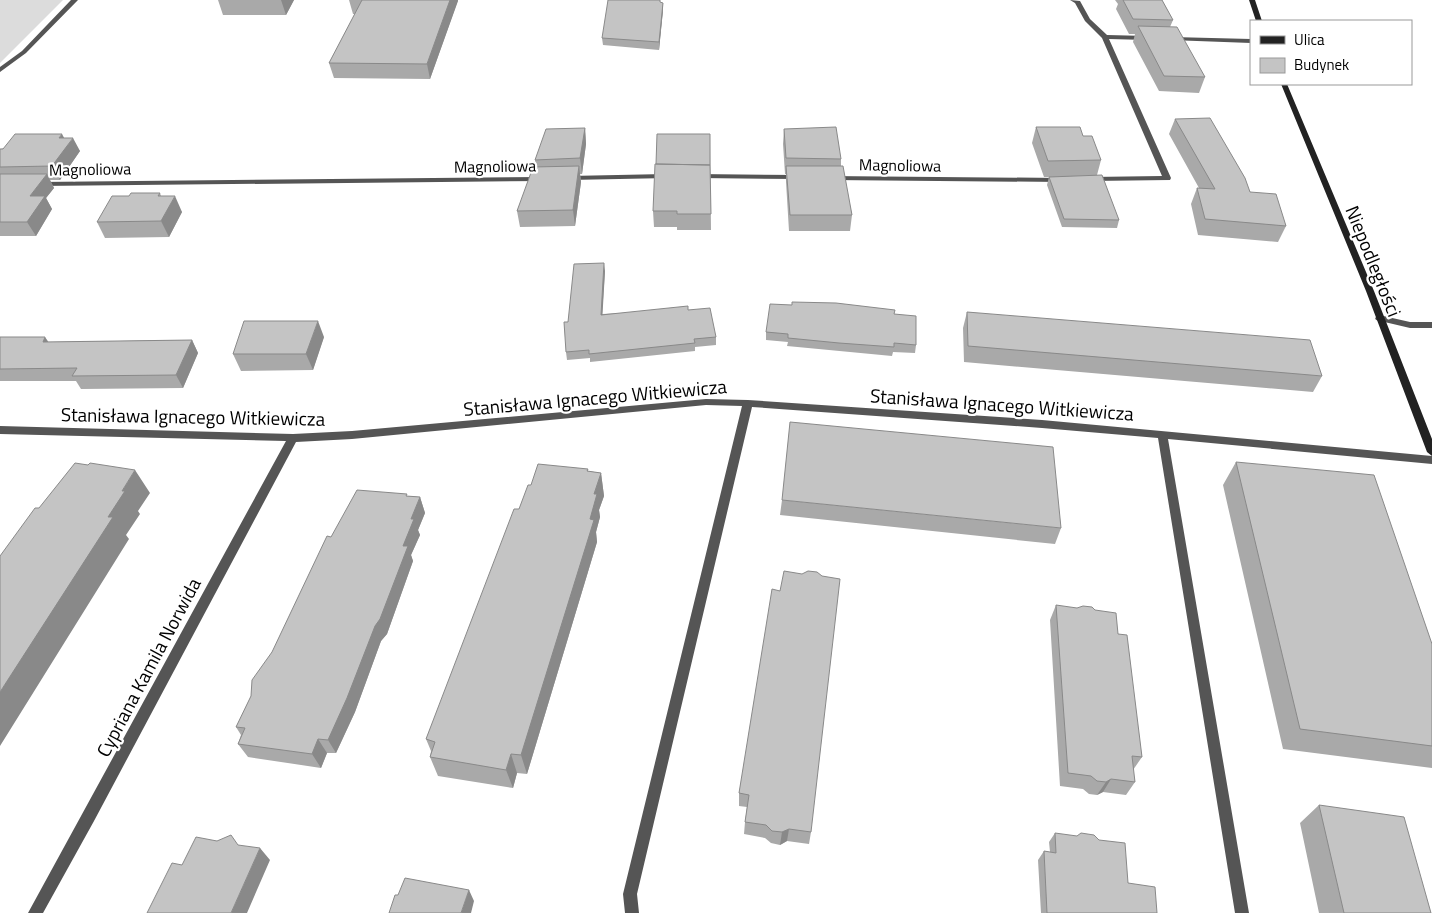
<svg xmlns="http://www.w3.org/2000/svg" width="1432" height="913" font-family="'Titillium Web',sans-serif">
<rect width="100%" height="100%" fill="#fff"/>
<!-- green -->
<path fill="#dcdcdc" d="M 0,0 L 63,0 L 0,63 Z"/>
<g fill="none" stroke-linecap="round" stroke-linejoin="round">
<!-- lane -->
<path fill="#555" fill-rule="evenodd" d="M 1379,315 L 1410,322 L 1432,322 L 1432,328 L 1410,328 L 1376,320 L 1375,318 Z"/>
<!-- street -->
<path fill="#555" fill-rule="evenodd" d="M 71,0 L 78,0 L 26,53 L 0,72 L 0,67 L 22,51 Z
M 1070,0 L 1080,1 L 1090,19 L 1107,35 L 1147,36 L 1150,38 L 1147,40 L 1109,39 L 1171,178 L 1170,180 L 1091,181 L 1087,179 L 1091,177 L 1162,176 L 1102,38 L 1085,21 L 1075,3 Z
M 1172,37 L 1251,39 L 1251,43 L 1170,40 L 1169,39 Z
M 666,174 L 670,176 L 669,178 L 569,180 L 565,178 L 569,176 Z
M 695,174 L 799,175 L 803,177 L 799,179 L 698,178 L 694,176 Z
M 828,176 L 1061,178 L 1065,180 L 1061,182 L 831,180 L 828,180 Z
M 542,177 L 546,179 L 545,181 L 39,186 L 35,184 L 39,182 Z
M 706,399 L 748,400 L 1042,420 L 1432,456 L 1432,464 L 1168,439 L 1249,913 L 1235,913 L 1158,438 L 1042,428 L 752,407 L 637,894 L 639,913 L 625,913 L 623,894 L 742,406 L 706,405 L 352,439 L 296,442 L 94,821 L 43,913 L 28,913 L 286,441 L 0,434 L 0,426 L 293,434 L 352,431 Z"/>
<!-- secondary -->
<path fill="#222" fill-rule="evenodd" d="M 1249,0 L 1255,0 L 1262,21 L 1256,21 Z
M 1281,84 L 1287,84 L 1374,291 L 1432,439 L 1432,456 L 1427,452 L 1366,291 Z"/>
</g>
<!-- wall -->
<path fill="#a9a9a9" d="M 218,0 L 294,0 L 286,15 L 223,15 Z
M 349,0 L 458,0 L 430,79 L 334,78 L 329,63 L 355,14 L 353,14 Z
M 1115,0 L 1162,0 L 1173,20 L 1170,27 L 1205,77 L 1199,93 L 1159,91 L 1133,42 L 1135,34 L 1129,34 L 1116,9 L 1118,4 Z
M 663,3 L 663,10 L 659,50 L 603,45 L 602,38 Z
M 1175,119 L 1250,192 L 1286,226 L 1278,242 L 1198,235 L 1191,204 L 1197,188 L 1199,188 L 1169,134 Z
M 1036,127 L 1083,136 L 1101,160 L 1097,175 L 1119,220 L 1117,228 L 1062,227 L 1047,185 L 1049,177 L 1044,177 L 1032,143 Z
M 585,128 L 586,144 L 582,174 L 580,174 L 581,182 L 575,226 L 520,227 L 517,211 L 536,167 L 535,160 Z
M 784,129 L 841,159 L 841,166 L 852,215 L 850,231 L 789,231 L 786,182 L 786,174 L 785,174 L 783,144 Z
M 710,134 L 711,230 L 677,230 L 677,227 L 654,227 L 653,211 Z
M 64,138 L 80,151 L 60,180 L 50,180 L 54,188 L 46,198 L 52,209 L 36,236 L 0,236 L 0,149 Z
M 160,193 L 161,196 L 182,212 L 169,237 L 105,238 L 97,222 L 129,196 Z
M 605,271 L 602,314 L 688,310 L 716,337 L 716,345 L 695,347 L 695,351 L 590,362 L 590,358 L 567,360 L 566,352 L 568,322 Z
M 967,312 L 1322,376 L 1313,392 L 964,362 L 963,328 Z
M 894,314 L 916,345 L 915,353 L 893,352 L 892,356 L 787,346 L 788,342 L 766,340 L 766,332 Z
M 0,337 L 48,342 L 192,340 L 198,353 L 183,388 L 81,389 L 76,381 L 0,381 Z
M 324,337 L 313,370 L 241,371 L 233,354 Z
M 1236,462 L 1432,644 L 1432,768 L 1283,749 L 1223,485 Z
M 588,469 L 588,471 L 601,473 L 604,496 L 599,510 L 600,517 L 596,532 L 597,542 L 527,774 L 517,773 L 513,788 L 438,776 L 430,757 L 431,751 L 426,739 L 519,509 L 531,485 Z
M 407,496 L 420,497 L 425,513 L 418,530 L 420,535 L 411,555 L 413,561 L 387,634 L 381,641 L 355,712 L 336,753 L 327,753 L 321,768 L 248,757 L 238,744 L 241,735 L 236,727 L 331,537 Z
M 782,500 L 1061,528 L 1055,544 L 780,515 Z
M 780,591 L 811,832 L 809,844 L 787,841 L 780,845 L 771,843 L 765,838 L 744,834 L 745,822 L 747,807 L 739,806 L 739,793 Z
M 1056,605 L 1118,634 L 1142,757 L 1133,770 L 1135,782 L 1126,795 L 1103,792 L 1097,795 L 1089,794 L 1083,789 L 1060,786 L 1050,620 Z
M 1319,805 L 1431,913 L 1319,913 L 1300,823 Z
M 1055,833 L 1128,883 L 1157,913 L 1041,913 L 1038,860 L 1044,851 L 1050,852 L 1049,842 Z"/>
<!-- shaded-wall -->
<path fill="#898989" d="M 281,0 L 294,0 L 286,15 Z
M 450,0 L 458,0 L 458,1 L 430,79 L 427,64 Z
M 663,3 L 663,10 L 659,50 L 659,42 Z
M 585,128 L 586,144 L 582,174 L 580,158 Z
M 62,134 L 68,145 L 73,138 L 80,151 L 60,180 L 52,166 L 59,138 Z
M 579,166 L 581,182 L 575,226 L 573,210 Z
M 47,174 L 54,188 L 46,198 L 52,209 L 36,236 L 27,222 L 30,196 Z
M 175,196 L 182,212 L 169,237 L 161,221 Z
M 604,263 L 605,271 L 602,323 L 601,315 Z
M 318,321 L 324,337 L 313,370 L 306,354 Z
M 45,337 L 54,350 L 43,342 Z
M 192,340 L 198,353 L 183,388 L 176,375 Z
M 135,470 L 150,493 L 138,511 L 140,514 L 126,535 L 129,539 L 0,746 L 0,692 L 108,517 L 122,491 Z
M 601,473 L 604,496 L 599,510 L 600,517 L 596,532 L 597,542 L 527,774 L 521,755 L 590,519 L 594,494 Z
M 420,497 L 425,513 L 418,530 L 420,535 L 411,555 L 413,561 L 387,634 L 381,641 L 355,712 L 336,753 L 328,740 L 375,626 L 403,546 L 411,519 Z
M 318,739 L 327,753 L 321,768 L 312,754 Z
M 511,754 L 517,773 L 513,788 L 506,770 Z
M 1111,779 L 1103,792 L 1097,795 L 1106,782 Z
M 789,829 L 787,841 L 780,845 L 782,832 Z
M 260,848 L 270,860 L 247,913 L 231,913 Z
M 469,890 L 474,901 L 471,913 L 461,913 Z"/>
<!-- building -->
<path fill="#c4c4c4" stroke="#898989" d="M 362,0 L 450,0 L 427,64 L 329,63 Z
M 608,0 L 660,0 L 660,2 L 663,3 L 659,42 L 602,38 Z
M 1123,0 L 1162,0 L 1173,20 L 1133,19 Z
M 1138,26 L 1177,27 L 1205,77 L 1164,76 Z
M 1210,118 L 1245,178 L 1250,192 L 1276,194 L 1286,226 L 1205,219 L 1197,188 L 1215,189 L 1175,119 Z
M 836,127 L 841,159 L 786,158 L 784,129 Z
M 1036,127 L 1080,127 L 1083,136 L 1092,136 L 1101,160 L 1048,161 Z
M 585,128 L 580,158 L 535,160 L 546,129 Z
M 15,134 L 62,134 L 59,138 L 73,138 L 52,166 L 0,167 L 0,149 L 3,149 Z
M 657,134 L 710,134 L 710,165 L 656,164 Z
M 655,164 L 710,165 L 711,214 L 677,214 L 677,211 L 653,211 Z
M 579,166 L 573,210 L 517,211 L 533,167 Z
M 786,166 L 843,166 L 852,215 L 790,215 Z
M 0,174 L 47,174 L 30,196 L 45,196 L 27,222 L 0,222 Z
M 1102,175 L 1119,220 L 1064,219 L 1049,177 Z
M 131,193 L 160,193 L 158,196 L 175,196 L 161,221 L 97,222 L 112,196 L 129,196 Z
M 604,263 L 601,315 L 688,306 L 688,310 L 710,308 L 716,337 L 694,339 L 695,343 L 589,354 L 589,350 L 566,352 L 564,322 L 568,322 L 574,264 Z
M 792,302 L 836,303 L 895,310 L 894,314 L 916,316 L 916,345 L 894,343 L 894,347 L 839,343 L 788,338 L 788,334 L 766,332 L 770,304 L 792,305 Z
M 967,312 L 1310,340 L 1322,376 L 968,346 Z
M 244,321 L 318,321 L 306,354 L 233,354 Z
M 0,337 L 45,337 L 43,342 L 192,340 L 176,375 L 72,376 L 77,368 L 0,369 Z
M 790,422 L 1053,447 L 1061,528 L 782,500 Z
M 1236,462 L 1374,475 L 1432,644 L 1432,746 L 1300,729 Z
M 75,463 L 88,465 L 90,463 L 135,470 L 122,491 L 125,491 L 108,517 L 113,517 L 0,692 L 0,556 L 35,508 L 39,508 Z
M 538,464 L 588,469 L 587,471 L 601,473 L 594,494 L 597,494 L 590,519 L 594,520 L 521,755 L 511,754 L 506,770 L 430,757 L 435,742 L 426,739 L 514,509 L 519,509 L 528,485 L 531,485 Z
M 357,490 L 407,494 L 406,496 L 420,497 L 411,519 L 414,519 L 403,546 L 408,546 L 380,619 L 375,626 L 347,698 L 328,740 L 318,739 L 312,754 L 238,744 L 245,728 L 236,727 L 251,696 L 252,680 L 272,652 L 327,536 L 331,537 Z
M 784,571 L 802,574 L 808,571 L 817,572 L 822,576 L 840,579 L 811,832 L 789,829 L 782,832 L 772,831 L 766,825 L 745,822 L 749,795 L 739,793 L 772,589 L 780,591 Z
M 1056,605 L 1077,608 L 1083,606 L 1092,607 L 1095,610 L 1116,613 L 1118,634 L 1127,635 L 1142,757 L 1132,756 L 1135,782 L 1111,779 L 1106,782 L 1097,781 L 1091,776 L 1068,773 Z
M 1319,805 L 1404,817 L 1431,913 L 1344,913 Z
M 1055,833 L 1077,836 L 1081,833 L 1094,835 L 1099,840 L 1125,843 L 1128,883 L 1155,887 L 1157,913 L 1047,913 L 1044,851 L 1056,853 Z
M 231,835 L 238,845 L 260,848 L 231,913 L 147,913 L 172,863 L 182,865 L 196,837 L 217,841 Z
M 405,878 L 469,890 L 461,913 L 389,913 L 395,895 L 398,895 Z"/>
<g text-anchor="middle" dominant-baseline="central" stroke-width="4.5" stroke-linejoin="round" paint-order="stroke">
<!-- far-street labels -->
<g font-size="16" fill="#000" stroke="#fff">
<text transform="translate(900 165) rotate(1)">Magnoliowa</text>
<text transform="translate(495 166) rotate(-1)">Magnoliowa</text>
<text transform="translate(90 169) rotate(-1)">Magnoliowa</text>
</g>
<!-- street labels -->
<g font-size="19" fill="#000" stroke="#fff">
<text transform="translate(1374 261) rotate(68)">Niepodległości</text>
<text transform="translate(595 397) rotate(-5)">Stanisława Ignacego Witkiewicza</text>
<text transform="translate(1002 404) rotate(4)">Stanisława Ignacego Witkiewicza</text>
<text transform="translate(193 416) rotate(1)">Stanisława Ignacego Witkiewicza</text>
<text transform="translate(148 667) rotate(-62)">Cypriana Kamila Norwida</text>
</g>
</g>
<!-- legend -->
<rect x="1250" y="20" width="162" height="65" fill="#ffffff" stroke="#999999"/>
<rect x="1260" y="36" width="25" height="8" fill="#222222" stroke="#999999"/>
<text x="1294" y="45" font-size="15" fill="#000000">Ulica</text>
<rect x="1260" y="58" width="25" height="15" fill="#c4c4c4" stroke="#999999"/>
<text x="1294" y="70" font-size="15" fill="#000000">Budynek</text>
</svg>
